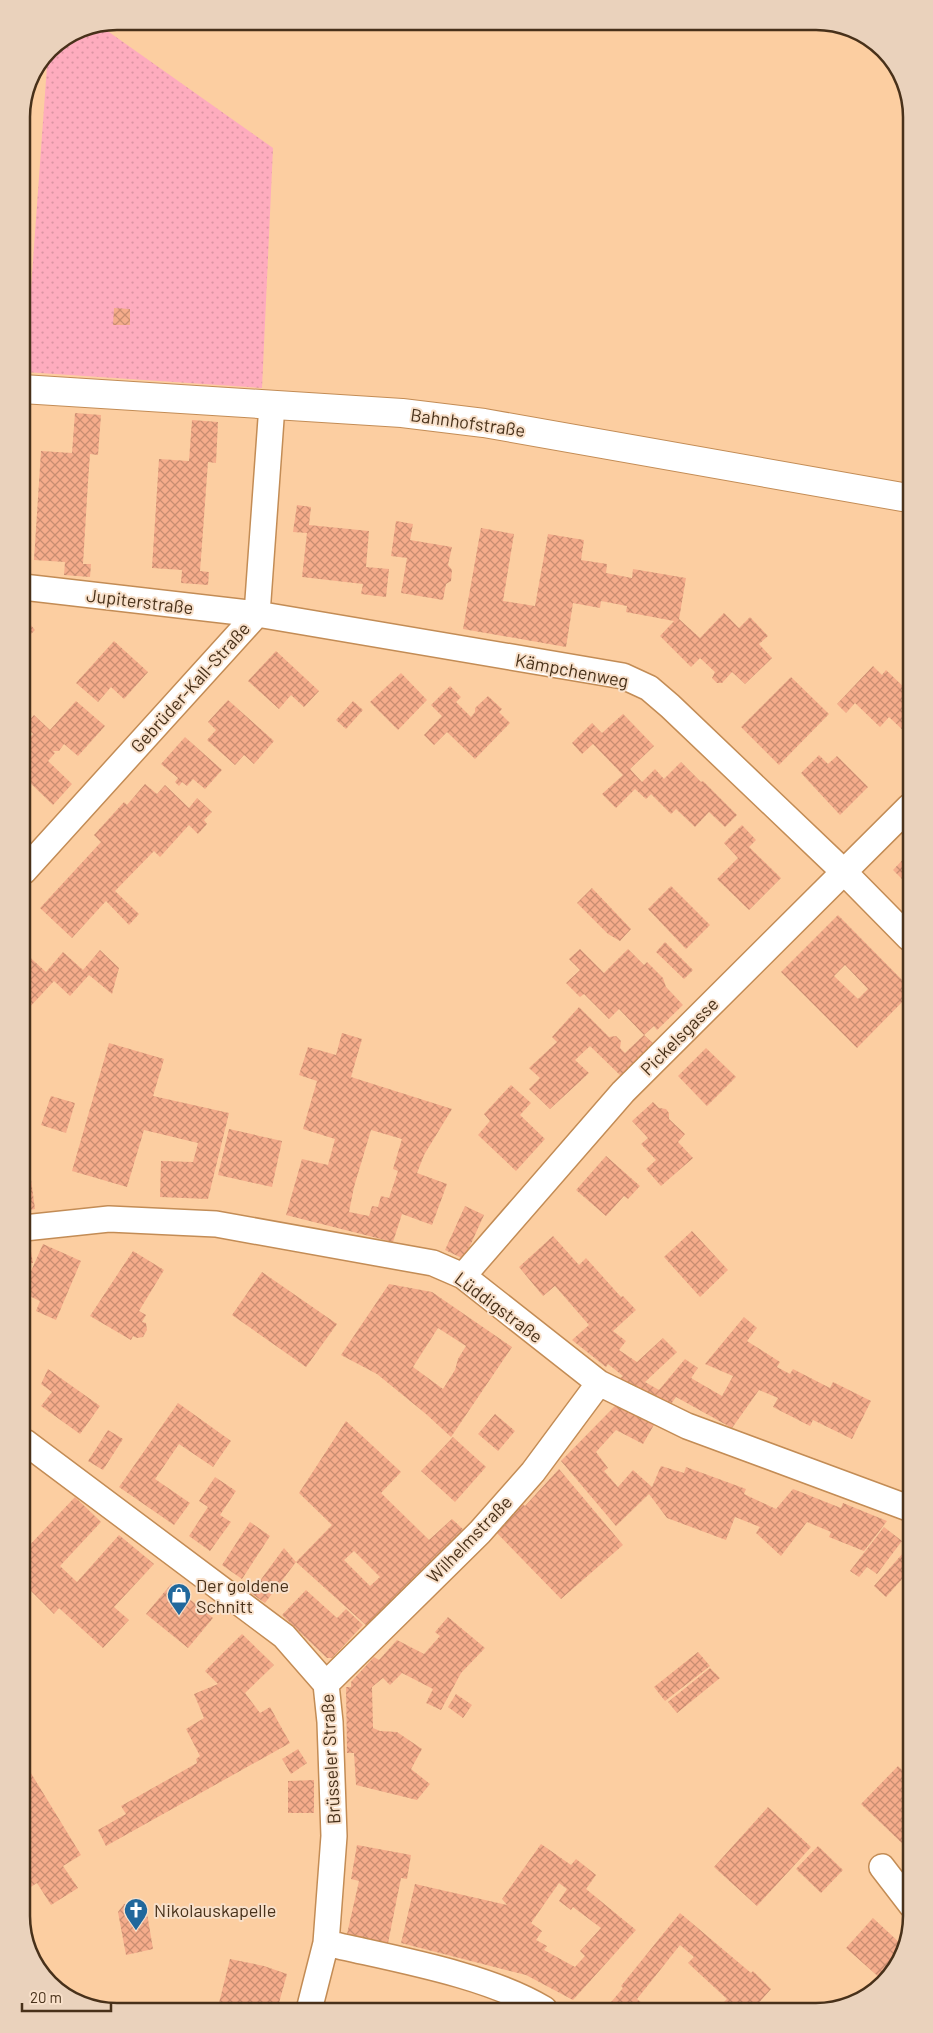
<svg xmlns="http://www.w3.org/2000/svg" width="933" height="2033" font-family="Barlow,sans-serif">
<defs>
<pattern id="grass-dots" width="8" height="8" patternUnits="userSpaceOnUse" patternTransform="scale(1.25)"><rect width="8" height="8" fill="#feacbe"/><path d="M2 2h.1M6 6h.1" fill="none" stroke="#db94a3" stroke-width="1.8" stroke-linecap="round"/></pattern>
<pattern id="building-cross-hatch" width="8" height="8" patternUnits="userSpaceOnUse" patternTransform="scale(1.25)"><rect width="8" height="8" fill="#f5ac8b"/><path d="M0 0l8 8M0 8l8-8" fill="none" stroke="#c88d71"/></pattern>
</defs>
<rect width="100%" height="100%" fill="#fccea1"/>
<!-- grass -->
<path fill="url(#grass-dots)" d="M 99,25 L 273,148 L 262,388 L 25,372 L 48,52 L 50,49 L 81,28 Z"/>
<!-- building -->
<path fill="url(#building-cross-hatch)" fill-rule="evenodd" d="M 114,308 L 130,309 L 130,325 L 113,325 Z
M 75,413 L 101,415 L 98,455 L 90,454 L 88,482 L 83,564 L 91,564 L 90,577 L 64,575 L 65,562 L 34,560 L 41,451 L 72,453 Z
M 192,420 L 218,422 L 216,463 L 208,462 L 204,517 L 200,571 L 209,572 L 208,585 L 181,583 L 182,570 L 152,568 L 159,459 L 189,461 Z
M 297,505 L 311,507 L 309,525 L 369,531 L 366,567 L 389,569 L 386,597 L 361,594 L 363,584 L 302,577 L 307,533 L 293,532 Z
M 396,521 L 413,524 L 410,540 L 452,547 L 448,565 L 452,570 L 451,581 L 446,584 L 443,600 L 401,593 L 407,558 L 391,556 Z
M 481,528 L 514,534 L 503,601 L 535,606 L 548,534 L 584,540 L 581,560 L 607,564 L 606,573 L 632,578 L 633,569 L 686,578 L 679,619 L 700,638 L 724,613 L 739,628 L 750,617 L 768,636 L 759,644 L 772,658 L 745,684 L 732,672 L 722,683 L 717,683 L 712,678 L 715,672 L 700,658 L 691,667 L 660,636 L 674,621 L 626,612 L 627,606 L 601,601 L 600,608 L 573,603 L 566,647 L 463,629 Z
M 23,616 L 35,630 L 23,642 Z
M 114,641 L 148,672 L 124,699 L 111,687 L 98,702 L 76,683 Z
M 276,651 L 319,691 L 304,707 L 291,695 L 279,709 L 248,681 Z
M 873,666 L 882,675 L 886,670 L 908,691 L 908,735 L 889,717 L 880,727 L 855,703 L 846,713 L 837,704 Z
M 401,673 L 427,700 L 398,730 L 370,702 Z
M 791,677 L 829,714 L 779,765 L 741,727 Z
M 450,686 L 461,697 L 456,702 L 471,717 L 475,712 L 475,708 L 488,696 L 502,709 L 499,712 L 510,723 L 475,759 L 447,732 L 434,745 L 424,735 L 442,716 L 431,705 Z
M 228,700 L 274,741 L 254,764 L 244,755 L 235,765 L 207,740 L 216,730 L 208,722 Z
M 76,701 L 105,726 L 78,756 L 64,744 L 59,751 L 53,751 L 55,753 L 48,761 L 72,784 L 53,805 L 23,776 L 23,745 L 33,734 L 24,726 L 34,715 L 50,730 Z
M 353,701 L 363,710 L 346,729 L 336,720 Z
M 623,714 L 654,746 L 630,769 L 642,782 L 655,769 L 664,779 L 681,762 L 701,782 L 703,781 L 737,815 L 725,827 L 709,812 L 695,827 L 676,809 L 671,814 L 651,794 L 646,799 L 635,789 L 616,808 L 602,794 L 623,775 L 593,744 L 582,754 L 572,743 L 592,723 L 602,733 Z
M 185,737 L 222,770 L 205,789 L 193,779 L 187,786 L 182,782 L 179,786 L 175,782 L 178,778 L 161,764 Z
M 819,755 L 828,764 L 837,756 L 868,787 L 840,815 L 801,773 Z
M 145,784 L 157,794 L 165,785 L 189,808 L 197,798 L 212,812 L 204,820 L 207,824 L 198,834 L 189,825 L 160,857 L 154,851 L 115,891 L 139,914 L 129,925 L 106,901 L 72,938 L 40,908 L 101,842 L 94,835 L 124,802 L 127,805 Z
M 23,793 L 28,798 L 23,803 Z
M 742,825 L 756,840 L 749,847 L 781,878 L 749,910 L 717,879 L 738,858 L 724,843 Z
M 909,853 L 909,886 L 893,870 Z
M 671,886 L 710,925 L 686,949 L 648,909 Z
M 592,888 L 631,929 L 620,941 L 608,934 L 577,903 Z
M 838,915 L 909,987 L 909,995 L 857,1048 L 781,972 ZM 845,965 L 868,989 L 858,999 L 834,976 Z
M 665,942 L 693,970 L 684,979 L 656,952 Z
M 580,949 L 604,973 L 628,949 L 644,965 L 647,962 L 663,978 L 666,987 L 683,1005 L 657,1030 L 654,1026 L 644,1035 L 619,1009 L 609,1019 L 584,994 L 580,997 L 566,983 L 580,970 L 569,959 Z
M 100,950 L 119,968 L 112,994 L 89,975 L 70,996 L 54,981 L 27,1010 L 24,1007 L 24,952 L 46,972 L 63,952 L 83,970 Z
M 579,1007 L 609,1037 L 616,1036 L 621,1041 L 620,1048 L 625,1053 L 644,1035 L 655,1045 L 623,1078 L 590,1046 L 575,1060 L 589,1073 L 550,1109 L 529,1089 L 540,1078 L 529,1068 L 557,1042 L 552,1037 Z
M 342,1033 L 362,1039 L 351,1077 L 452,1109 L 424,1155 L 417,1173 L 447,1184 L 432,1225 L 402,1214 L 393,1242 L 286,1215 L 302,1159 L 328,1165 L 335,1139 L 303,1129 L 317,1081 L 299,1075 L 308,1047 L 336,1055 ZM 371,1130 L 402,1139 L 393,1169 L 398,1171 L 389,1198 L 381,1196 L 378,1207 L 372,1206 L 369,1216 L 349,1212 L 354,1187 Z
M 109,1043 L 164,1059 L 153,1096 L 229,1113 L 208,1199 L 160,1197 L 161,1161 L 193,1162 L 198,1143 L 144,1130 L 127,1187 L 72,1171 Z
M 706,1048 L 736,1077 L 707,1106 L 678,1076 Z
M 511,1085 L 531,1103 L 520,1115 L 545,1139 L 516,1171 L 478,1135 L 490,1121 L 484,1114 Z
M 51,1096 L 75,1103 L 66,1133 L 41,1125 Z
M 653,1102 L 659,1108 L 666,1109 L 669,1113 L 669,1119 L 685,1134 L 678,1142 L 693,1158 L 661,1186 L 646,1169 L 656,1160 L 641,1144 L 648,1138 L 632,1121 Z
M 229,1129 L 282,1141 L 272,1187 L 218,1175 Z
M 606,1156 L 640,1186 L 628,1199 L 624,1196 L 606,1216 L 576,1190 Z
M 24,1172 L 30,1172 L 35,1209 L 24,1211 Z
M 465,1206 L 484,1215 L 464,1259 L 445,1250 Z
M 692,1231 L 728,1270 L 700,1297 L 664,1257 Z
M 553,1236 L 579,1265 L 586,1258 L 621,1297 L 623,1296 L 636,1310 L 613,1331 L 626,1341 L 619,1350 L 637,1362 L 663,1338 L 677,1352 L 645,1382 L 659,1390 L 685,1359 L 698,1368 L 691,1378 L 722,1396 L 733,1376 L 705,1364 L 744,1317 L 757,1328 L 747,1341 L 780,1362 L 777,1367 L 790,1374 L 793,1369 L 830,1388 L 833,1382 L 871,1401 L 852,1439 L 813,1420 L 810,1426 L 773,1407 L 778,1398 L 759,1390 L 732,1428 L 676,1397 L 669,1407 L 620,1378 L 623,1376 L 608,1364 L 606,1367 L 572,1340 L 589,1325 L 555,1286 L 543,1296 L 519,1267 Z
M 25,1240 L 29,1240 L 33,1263 L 25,1264 Z
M 43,1244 L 81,1261 L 56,1320 L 36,1311 L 40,1301 L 25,1294 L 25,1285 Z
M 133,1251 L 164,1270 L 139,1311 L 146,1315 L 142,1322 L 146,1323 L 147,1330 L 143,1337 L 137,1338 L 133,1336 L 131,1340 L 90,1316 Z
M 262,1272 L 337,1324 L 306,1367 L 232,1315 Z
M 389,1284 L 432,1292 L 512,1347 L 451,1437 L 426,1414 L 377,1374 L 341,1355 ZM 438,1328 L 466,1346 L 458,1359 L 455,1370 L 443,1389 L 413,1367 Z
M 48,1369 L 100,1406 L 80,1434 L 41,1406 L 52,1392 L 41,1384 Z
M 178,1403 L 231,1441 L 213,1467 L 179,1444 L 155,1479 L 190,1503 L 174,1525 L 119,1487 Z
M 617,1404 L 655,1423 L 643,1444 L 616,1430 L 596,1452 L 608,1468 L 604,1471 L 618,1487 L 633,1470 L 652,1487 L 661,1466 L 684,1473 L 686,1467 L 746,1489 L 744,1494 L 776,1509 L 793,1489 L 841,1508 L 843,1503 L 887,1521 L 864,1551 L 829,1537 L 831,1532 L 807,1522 L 781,1556 L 756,1533 L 760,1527 L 735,1517 L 726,1540 L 667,1518 L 649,1494 L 616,1526 L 561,1461 Z
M 495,1414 L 515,1431 L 498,1451 L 478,1434 Z
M 346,1421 L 401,1472 L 381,1493 L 429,1540 L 452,1519 L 465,1531 L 416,1576 L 367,1626 L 296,1562 L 332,1525 L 299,1493 ZM 354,1551 L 380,1577 L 370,1586 L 344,1560 Z
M 108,1430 L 123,1439 L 103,1470 L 88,1461 Z
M 453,1437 L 486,1467 L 455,1502 L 421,1471 Z
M 559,1469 L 623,1545 L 561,1599 L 495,1531 L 520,1502 L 525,1506 Z
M 215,1477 L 236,1491 L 220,1515 L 231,1522 L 210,1551 L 189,1536 L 208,1507 L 199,1501 Z
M 75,1497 L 101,1522 L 60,1566 L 77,1582 L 119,1535 L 154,1564 L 114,1607 L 129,1620 L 103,1648 L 59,1608 L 54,1614 L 25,1585 L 25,1550 Z
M 250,1522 L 270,1536 L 242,1579 L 222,1565 Z
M 884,1527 L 902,1541 L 877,1574 L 867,1567 L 859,1577 L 850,1571 Z
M 911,1544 L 911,1569 L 886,1597 L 874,1586 Z
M 284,1548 L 296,1562 L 265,1603 L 251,1593 Z
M 171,1584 L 213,1618 L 188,1648 L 146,1614 Z
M 306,1590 L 337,1618 L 346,1609 L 363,1625 L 332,1658 L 327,1658 L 282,1615 Z
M 911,1614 L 911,1627 L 904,1621 Z
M 448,1617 L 485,1648 L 461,1673 L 441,1710 L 426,1703 L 433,1689 L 402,1673 L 390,1685 L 383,1678 L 372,1687 L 373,1728 L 380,1731 L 397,1732 L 422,1749 L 411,1769 L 430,1784 L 417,1800 L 356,1785 L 354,1753 L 347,1753 L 346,1687 L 351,1687 L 351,1682 L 374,1657 L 379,1660 L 397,1640 L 424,1654 L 440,1636 L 435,1632 Z
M 242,1634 L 274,1665 L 245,1693 L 260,1713 L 270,1707 L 290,1743 L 106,1846 L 98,1830 L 126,1814 L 121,1806 L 197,1763 L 196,1759 L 200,1756 L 186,1729 L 204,1718 L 194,1694 L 218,1684 L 205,1671 Z
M 698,1652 L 710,1666 L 665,1701 L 654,1687 Z
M 710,1668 L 720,1678 L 677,1713 L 668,1702 Z
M 456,1694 L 472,1705 L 463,1718 L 448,1707 Z
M 298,1749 L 307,1763 L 291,1774 L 282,1759 Z
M 26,1765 L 81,1855 L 63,1866 L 78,1888 L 51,1905 L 37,1883 L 26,1890 Z
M 898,1766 L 911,1779 L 912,1842 L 906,1847 L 861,1804 Z
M 314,1780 L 314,1813 L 288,1813 L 288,1781 Z
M 768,1807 L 811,1847 L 757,1906 L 714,1867 Z
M 541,1844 L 571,1865 L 576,1859 L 596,1875 L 586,1889 L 636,1930 L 573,2000 L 526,1975 L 401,1943 L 415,1884 L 507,1905 L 502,1899 ZM 559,1883 L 567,1889 L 559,1901 L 571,1910 L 573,1907 L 601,1928 L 580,1951 L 585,1956 L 575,1967 L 544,1950 L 547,1946 L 536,1940 L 542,1931 L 531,1923 Z
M 357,1845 L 411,1855 L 407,1879 L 401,1878 L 388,1943 L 347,1934 L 359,1881 L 351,1879 Z
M 818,1846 L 843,1870 L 821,1893 L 796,1869 Z
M 138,1901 L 146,1907 L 153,1949 L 126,1955 L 118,1912 L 124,1904 Z
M 680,1913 L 751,1973 L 753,1971 L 771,1989 L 755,2007 L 719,2007 L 727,1999 L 688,1963 L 694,1957 L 680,1945 L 637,1999 L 648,2008 L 606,2008 L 623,1988 L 621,1986 Z
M 873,1918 L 902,1945 L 896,1963 L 881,1979 L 846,1948 Z
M 230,1959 L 264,1966 L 287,1974 L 277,2010 L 241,2011 L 219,2003 Z"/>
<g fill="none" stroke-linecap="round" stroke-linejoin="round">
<!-- street casing -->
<g stroke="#c38c55" stroke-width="28">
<path id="street" d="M 23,587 L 257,614 L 623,676 L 649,688 L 670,706 L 844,872 L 909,938
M 24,871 L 257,614 L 272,405
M 24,1228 L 109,1219 L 216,1224 L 433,1263 L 463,1276 L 599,1383 L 687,1426 L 911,1509
M 463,1276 L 623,1092 L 909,807
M 25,1442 L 284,1636 L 326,1684 L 330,1722 L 334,1836 L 326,1943 L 309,2010
M 326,1684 L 480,1532 L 533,1472 L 599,1383
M 882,1867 L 912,1906
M 326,1943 C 394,1959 485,1974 544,2009"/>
</g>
<!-- secondary casing -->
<g stroke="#c38c55" stroke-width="30">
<path id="secondary" d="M 22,389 L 402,413 L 484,423 L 908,498"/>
</g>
<!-- street -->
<use href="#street" stroke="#fff" stroke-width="25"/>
<!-- secondary -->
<use href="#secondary" stroke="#fff" stroke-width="28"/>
</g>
<!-- icons -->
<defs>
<g id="shop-pin" transform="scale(1.25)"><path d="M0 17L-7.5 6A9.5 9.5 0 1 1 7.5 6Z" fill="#21689c" stroke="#f8e0ca"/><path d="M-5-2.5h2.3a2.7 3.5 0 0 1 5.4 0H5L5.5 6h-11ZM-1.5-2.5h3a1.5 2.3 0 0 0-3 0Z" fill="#fff"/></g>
<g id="church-pin" transform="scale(1.25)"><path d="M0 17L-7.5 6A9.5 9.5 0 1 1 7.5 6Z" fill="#21689c" stroke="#f8e0ca"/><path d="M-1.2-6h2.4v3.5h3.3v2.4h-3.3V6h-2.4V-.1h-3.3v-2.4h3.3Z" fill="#fff"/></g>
</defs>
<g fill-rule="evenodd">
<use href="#shop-pin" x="179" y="1595"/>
<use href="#church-pin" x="136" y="1910"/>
</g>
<g text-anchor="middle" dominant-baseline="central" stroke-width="4" stroke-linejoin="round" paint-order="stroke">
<!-- street labels -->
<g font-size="18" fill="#48311a" stroke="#f8e0ca">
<text transform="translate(468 422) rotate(8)">Bahnhofstraße</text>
<text transform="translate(140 601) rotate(7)">Jupiterstraße</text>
<text transform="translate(572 670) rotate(11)">Kämpchenweg</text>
<text transform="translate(190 687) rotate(-48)">Gebrüder-Kall-Straße</text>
<text transform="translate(679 1036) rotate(-45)">Pickelsgasse</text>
<text transform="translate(499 1307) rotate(37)">Lüddigstraße</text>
<text transform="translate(469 1539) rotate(-46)">Wilhelmstraße</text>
<text transform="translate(330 1759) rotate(-93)">Brüsseler Straße</text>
</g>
<!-- poi labels -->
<g font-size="18" fill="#48311a" stroke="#f8e0ca" text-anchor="start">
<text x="196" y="1585">Der goldene<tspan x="196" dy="21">Schnitt</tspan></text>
<text x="154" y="1910">Nikolauskapelle</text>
</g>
</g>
<!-- crop -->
<path d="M0 0H933V2033H0ZM117 30H816A87 87 0 0 1 903 117V1916A87 87 0 0 1 816 2003H117A87 87 0 0 1 30 1916V117A87 87 0 0 1 117 30Z" fill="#ead2bc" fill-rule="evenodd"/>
<path fill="none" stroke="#48311a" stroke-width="2.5" d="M117 30H816A87 87 0 0 1 903 117V1916A87 87 0 0 1 816 2003H117A87 87 0 0 1 30 1916V117A87 87 0 0 1 117 30Z"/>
<!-- scale -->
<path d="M22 2003v8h89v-8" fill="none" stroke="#48311a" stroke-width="2.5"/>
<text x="30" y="2003" font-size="15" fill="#48311a" stroke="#f8e0ca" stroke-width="4" paint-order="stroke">20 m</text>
</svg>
